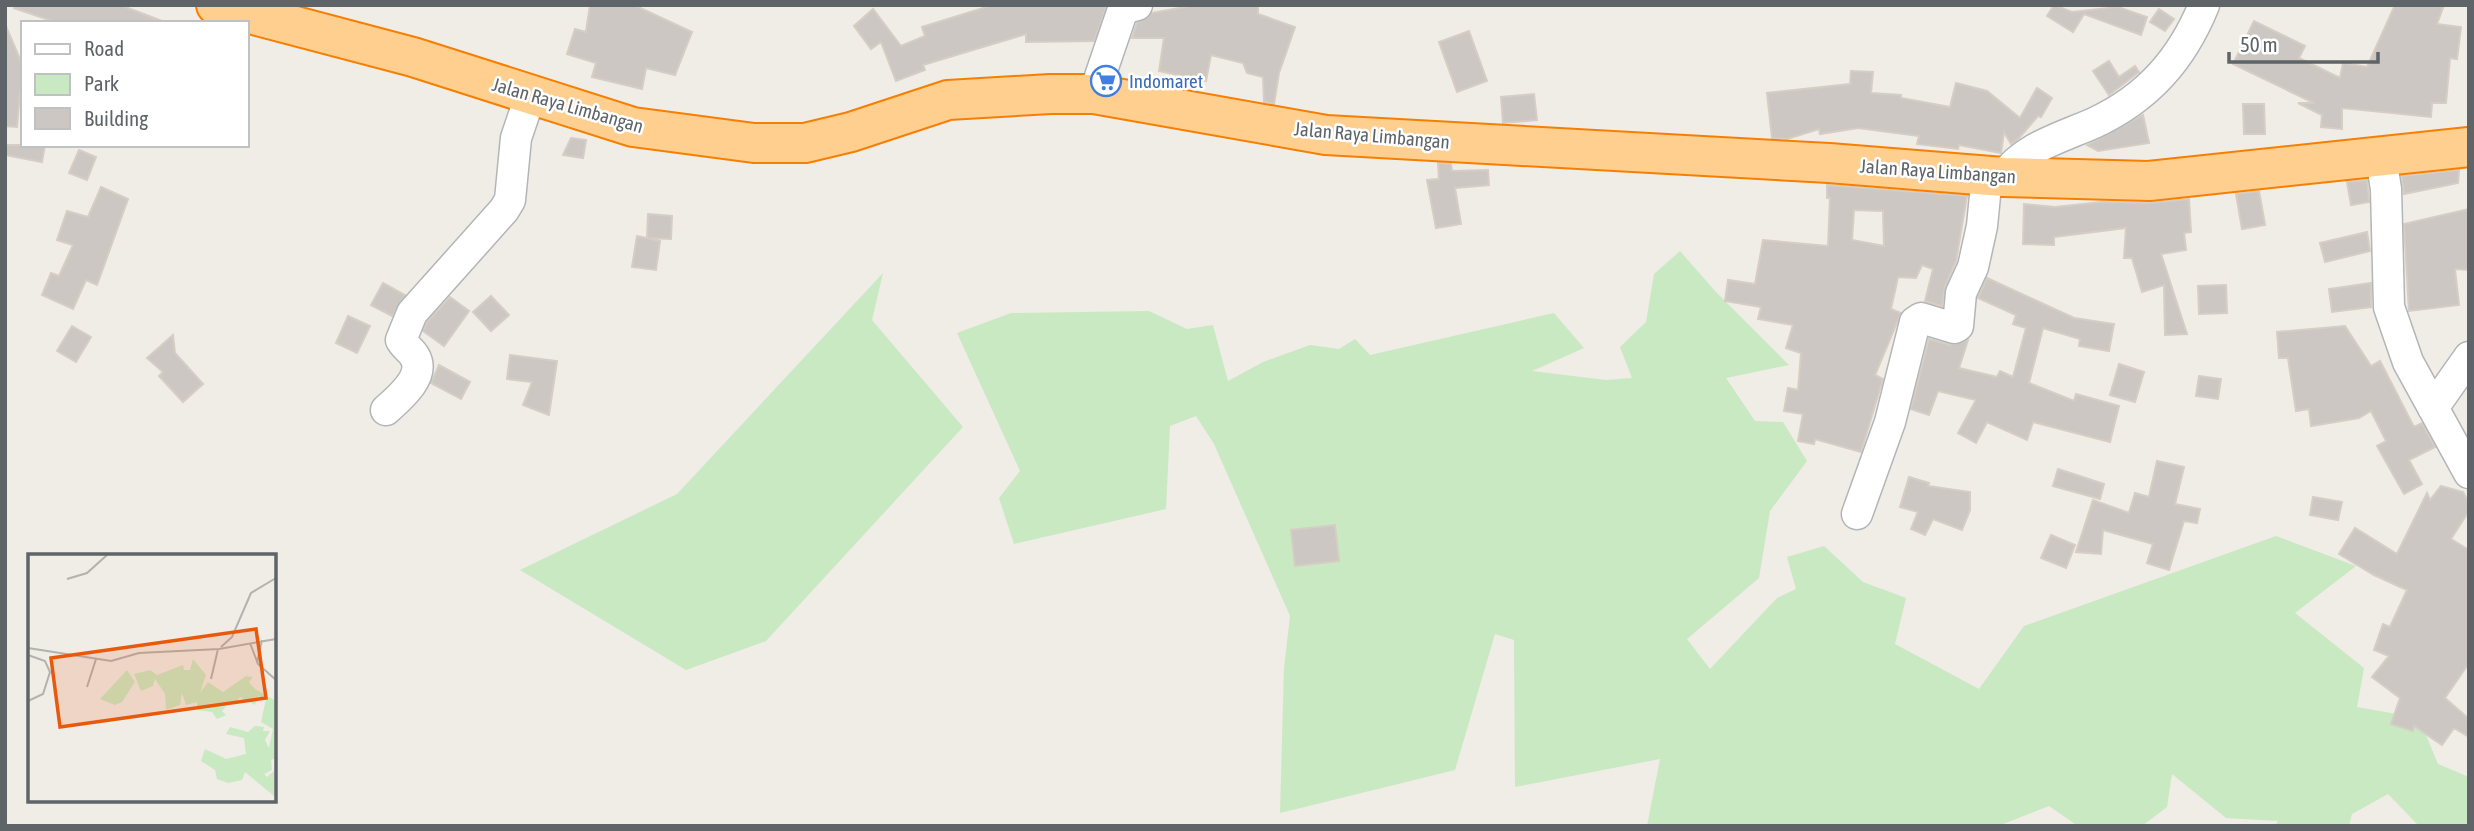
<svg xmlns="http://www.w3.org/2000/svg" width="2474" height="831" font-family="'Asap Condensed',sans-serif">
<rect width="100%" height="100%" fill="#f0ece6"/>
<!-- green -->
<path fill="#c9e9c2" d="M 1680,251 L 1715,291 L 1789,365 L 1726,378 L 1755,421 L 1783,422 L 1807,461 L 1770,511 L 1759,578 L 1687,639 L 1710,669 L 1777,598 L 1796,589 L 1787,557 L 1824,546 L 1863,582 L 1906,598 L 1895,644 L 1979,689 L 2024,626 L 2276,536 L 2356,566 L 2295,613 L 2364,668 L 2357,707 L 2419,718 L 2438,764 L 2469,777 L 2469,826 L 2419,826 L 2388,794 L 2352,814 L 2349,826 L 2275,826 L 2278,821 L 2226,818 L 2172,774 L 2167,807 L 2142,826 L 2078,826 L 2049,806 L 1998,826 L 1647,826 L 1660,759 L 1515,787 L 1514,640 L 1495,634 L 1455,770 L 1280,813 L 1284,668 L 1290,616 L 1214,444 L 1196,416 L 1170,426 L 1166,509 L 1014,544 L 999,498 L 1020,471 L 957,333 L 1011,313 L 1149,311 L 1187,329 L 1213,325 L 1228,381 L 1263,362 L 1310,345 L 1339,349 L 1355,339 L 1370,355 L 1554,313 L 1584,348 L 1532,371 L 1606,380 L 1632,378 L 1620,347 L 1646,322 L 1654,274 Z
M 883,273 L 872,320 L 963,427 L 766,641 L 686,670 L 520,570 L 677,494 Z"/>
<!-- building -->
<path fill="#ccc7c2" stroke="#d6cdc4" stroke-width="2" fill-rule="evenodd" d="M 15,5 L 120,5 L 162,21 L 58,23 L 14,8 Z
M 590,5 L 634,5 L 692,32 L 675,75 L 646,68 L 642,89 L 592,77 L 596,63 L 567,54 L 575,29 L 586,32 Z
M 993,5 L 1107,5 L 1094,41 L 1026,42 L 1026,34 L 923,65 L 925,70 L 896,81 L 881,42 L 871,49 L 854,26 L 873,9 L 901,46 L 925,36 L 922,27 Z
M 1196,5 L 1258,5 L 1258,14 L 1295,27 L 1279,73 L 1274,104 L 1264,102 L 1263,77 L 1247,73 L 1243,63 L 1211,55 L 1206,81 L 1159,71 L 1164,38 L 1132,38 L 1137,23 L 1152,13 Z
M 2054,5 L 2072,12 L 2118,7 L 2147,17 L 2141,35 L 2084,14 L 2073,32 L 2047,16 Z
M 2395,5 L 2444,5 L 2437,24 L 2461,27 L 2457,59 L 2450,58 L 2446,103 L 2432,103 L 2431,117 L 2342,108 L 2342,129 L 2321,127 L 2322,115 L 2298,103 L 2314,103 L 2233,64 L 2254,21 L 2305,46 L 2299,58 L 2340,78 L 2343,63 L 2367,67 Z
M 2159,9 L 2174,19 L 2165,31 L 2150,22 Z
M 5,24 L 23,66 L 23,93 L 20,92 L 17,127 L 5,126 Z
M 1469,31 L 1487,81 L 1457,92 L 1439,42 Z
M 2109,61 L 2119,77 L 2135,66 L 2139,72 L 2109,95 L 2093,71 Z
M 1851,71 L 1873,72 L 1871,93 L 1901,95 L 1901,98 L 1950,107 L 1956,83 L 1987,91 L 2020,118 L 2037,88 L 2052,98 L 2041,117 L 2038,116 L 2019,138 L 2011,144 L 2004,132 L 2001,153 L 1959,145 L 1958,149 L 1917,144 L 1919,136 L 1858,128 L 1820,134 L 1819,129 L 1787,139 L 1772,138 L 1767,93 L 1850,84 Z
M 1534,94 L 1537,120 L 1503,123 L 1501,97 Z
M 2243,104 L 2264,104 L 2265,134 L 2244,134 Z
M 2143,115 L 2149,143 L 2098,151 L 2087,145 Z
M 571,138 L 586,140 L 583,158 L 563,155 Z
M 5,145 L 45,145 L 42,162 L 5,155 Z
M 79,150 L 96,157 L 87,180 L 69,173 Z
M 1438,163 L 1451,164 L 1452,171 L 1488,170 L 1489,185 L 1455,188 L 1461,224 L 1436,228 L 1427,180 L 1439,179 Z
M 2459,170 L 2458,183 L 2404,194 L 2402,176 Z
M 2367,180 L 2369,202 L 2351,205 L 2347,182 Z
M 1827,185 L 1967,196 L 1956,261 L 1945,286 L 1942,306 L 1925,301 L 1933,269 L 1922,265 L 1916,278 L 1898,277 L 1891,309 L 1901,313 L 1875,375 L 1883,379 L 1861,452 L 1815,439 L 1814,444 L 1798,441 L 1803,414 L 1784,411 L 1788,388 L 1798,390 L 1801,353 L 1786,348 L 1793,325 L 1758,319 L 1761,307 L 1725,301 L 1728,280 L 1755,284 L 1763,240 L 1828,246 L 1830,198 L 1827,198 ZM 1854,210 L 1883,211 L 1884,246 L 1852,240 Z
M 101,187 L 128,199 L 97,285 L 86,280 L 73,309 L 42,295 L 51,273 L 59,276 L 73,245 L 57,240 L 67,211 L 88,217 Z
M 2259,191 L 2265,225 L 2242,229 L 2236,194 Z
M 2189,199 L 2191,232 L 2184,233 L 2186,250 L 2161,254 L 2187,334 L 2165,335 L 2164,285 L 2142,292 L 2132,258 L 2124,258 L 2126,228 L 2054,237 L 2054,245 L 2023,244 L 2024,204 L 2055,207 L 2102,202 L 2149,203 Z
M 2469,209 L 2469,270 L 2455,269 L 2459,305 L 2409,311 L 2404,224 Z
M 648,214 L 672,216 L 671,239 L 647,238 Z
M 2367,232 L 2370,251 L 2325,262 L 2320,243 Z
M 637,236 L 660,241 L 656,270 L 632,267 Z
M 1987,278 L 2074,318 L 2114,324 L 2109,351 L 2079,346 L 2080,339 L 2043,328 L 2029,383 L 2074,401 L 2076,394 L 2119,406 L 2110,442 L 2033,422 L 2027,440 L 1987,422 L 1976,443 L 1958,433 L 1976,400 L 1938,391 L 1929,415 L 1911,409 L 1929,339 L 1950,345 L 1968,340 L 1959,368 L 1997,377 L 2000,371 L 2013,377 L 2026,328 L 2013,324 L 2016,315 L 1978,298 Z
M 383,283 L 405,295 L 392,316 L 371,305 Z
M 2371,283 L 2371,307 L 2332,312 L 2329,289 Z
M 2226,285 L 2227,313 L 2199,314 L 2198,286 Z
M 491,296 L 509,315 L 491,331 L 473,312 Z
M 450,297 L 469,311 L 444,346 L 423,331 L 427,322 Z
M 348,316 L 370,326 L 357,353 L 336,343 Z
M 72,326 L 91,337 L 76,362 L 57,351 Z
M 2345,326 L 2371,366 L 2380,361 L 2414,427 L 2422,423 L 2435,447 L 2409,460 L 2422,484 L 2404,494 L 2377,446 L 2386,441 L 2371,411 L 2359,418 L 2311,426 L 2309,409 L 2296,411 L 2288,358 L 2279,358 L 2277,332 Z
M 173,335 L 175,353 L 203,384 L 183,402 L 159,376 L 163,372 L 147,358 Z
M 510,355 L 557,361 L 549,415 L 523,405 L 532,382 L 507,379 Z
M 2119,364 L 2144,372 L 2135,402 L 2110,395 Z
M 439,365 L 470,382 L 461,399 L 431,383 Z
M 2199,376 L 2221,379 L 2218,399 L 2196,396 Z
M 2157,461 L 2184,467 L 2175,504 L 2200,509 L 2197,523 L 2184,521 L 2169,570 L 2147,563 L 2153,544 L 2103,530 L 2101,554 L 2076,552 L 2093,500 L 2129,513 L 2135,493 L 2149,497 Z
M 2058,469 L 2104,484 L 2100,499 L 2053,486 Z
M 1909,477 L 1929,483 L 1928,486 L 1970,492 L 1970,510 L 1962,530 L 1933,519 L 1925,535 L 1911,529 L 1918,512 L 1900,507 Z
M 2441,486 L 2463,492 L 2469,503 L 2469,511 L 2451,539 L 2469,550 L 2469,663 L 2445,698 L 2469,719 L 2469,737 L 2454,728 L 2442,745 L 2414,726 L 2413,731 L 2391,724 L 2400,698 L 2372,677 L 2389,656 L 2374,650 L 2383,624 L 2390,627 L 2407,590 L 2374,575 L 2339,554 L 2355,528 L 2397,554 L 2427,493 L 2430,500 Z
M 2313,497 L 2342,502 L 2338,520 L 2310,515 Z
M 1335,525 L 1339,561 L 1295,566 L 1291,530 Z
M 2051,535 L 2075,545 L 2066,568 L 2041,558 Z"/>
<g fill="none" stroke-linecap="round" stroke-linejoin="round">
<!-- minor casing -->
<g stroke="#b2b6b9" stroke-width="33">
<path id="minor" d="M 1094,94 L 1121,15 L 1126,8 L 1137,5
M 2381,158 L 2386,189 L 2389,307 L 2408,362 L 2469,473
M 2003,177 C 2024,147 2062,137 2094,123 C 2148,98 2182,59 2204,5
M 2433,408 L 2469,357
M 386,410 C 398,399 426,377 415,357 C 412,351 405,347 401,340 L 412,313 L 504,210 L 510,200 L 516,138 L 531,94
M 1857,514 L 1890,422 L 1915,322 L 1921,318 L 1954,328 L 1958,326 L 1961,293 L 1973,267 L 1982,226 L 1987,175"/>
</g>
<!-- highway casing -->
<g stroke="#f77f00" stroke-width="42">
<path id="highway" d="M 216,5 L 413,57 L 633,127 L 754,143 L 805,143 L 851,132 L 948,100 L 1050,94 L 1094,94 L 1326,135 L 1829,163 L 2003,177 L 2149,181 L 2469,147"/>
</g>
<!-- minor -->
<use href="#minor" stroke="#fff" stroke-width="30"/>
<!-- highway -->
<use href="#highway" stroke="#ffcf8f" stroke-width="38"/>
</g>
<!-- icons -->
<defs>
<g id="supermarket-ring" transform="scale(1.575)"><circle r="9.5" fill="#fff" stroke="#3f7fe0" stroke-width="1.5"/><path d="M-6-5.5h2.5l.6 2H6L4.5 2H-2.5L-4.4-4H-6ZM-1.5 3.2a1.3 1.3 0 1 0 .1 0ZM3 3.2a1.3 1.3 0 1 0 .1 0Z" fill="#3f7fe0"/></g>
</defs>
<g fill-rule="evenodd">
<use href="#supermarket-ring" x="1106" y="81"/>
</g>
<g text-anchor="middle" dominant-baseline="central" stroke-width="5" stroke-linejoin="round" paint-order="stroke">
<!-- shop labels -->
<g font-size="19" fill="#366cbe" stroke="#fff" text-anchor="start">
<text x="1129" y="81">Indomaret</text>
</g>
<!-- street labels -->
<g font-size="19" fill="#5e6467" stroke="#fff">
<text transform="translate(568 105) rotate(16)">Jalan Raya Limbangan</text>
<text transform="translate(1372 135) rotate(5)">Jalan Raya Limbangan</text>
<text transform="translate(1938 171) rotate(4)">Jalan Raya Limbangan</text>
</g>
</g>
<!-- overview -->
<g transform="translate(28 554)">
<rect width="248" height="248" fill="#f0ece6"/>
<path d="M 165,105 L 178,121 L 172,139 L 180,128 L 195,138 L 218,122 L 225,123 L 221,128 L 227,135 L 248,147 L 248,204 L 243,206 L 244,216 L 236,220 L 239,223 L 246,217 L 246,242 L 217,218 L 214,226 L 200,229 L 189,225 L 187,216 L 173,207 L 177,195 L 198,205 L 218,200 L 216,184 L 198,180 L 202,173 L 220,178 L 227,172 L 236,173 L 235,177 L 242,177 L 237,186 L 241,194 L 245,175 L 233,168 L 238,145 L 230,142 L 227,151 L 212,143 L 208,149 L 202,147 L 194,157 L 198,161 L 189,165 L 184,158 L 169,156 L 169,148 L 158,151 L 154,139 L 152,151 L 138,156 L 137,140 L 127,125 L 125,132 L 113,137 L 106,120 L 122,116 L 129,121 L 155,111 L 156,116 L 162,116 ZM 99,116 L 107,128 L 94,148 L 87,151 L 72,145 Z" fill="#c9e9c2"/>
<path fill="none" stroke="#b2b2af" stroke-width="2" d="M 39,25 L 59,19 L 79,1M 222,89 L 230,110 L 248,126M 193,93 L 204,83 L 223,39 L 248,24M 0,94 L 83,107 L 111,99 L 191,95 L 248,85M 0,101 L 17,107 L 22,118 L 15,140 L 0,147M 229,109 L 234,86M 183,125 L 190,95M 59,133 L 68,105"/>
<path fill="#e8590c" fill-opacity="0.15" stroke="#e8590c" stroke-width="3.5" d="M 228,75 L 238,144 L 32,173 L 23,104 Z"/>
<rect width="248" height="248" fill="none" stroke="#5e6467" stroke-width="3.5"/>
</g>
<!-- border -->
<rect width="2474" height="831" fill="none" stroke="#5e6467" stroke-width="14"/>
<!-- legend -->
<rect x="21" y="21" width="228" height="126" fill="#ffffff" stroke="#bfc1c2" stroke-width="2"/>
<rect x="35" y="44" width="35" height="10" fill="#ffffff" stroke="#bfc1c2" stroke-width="2"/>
<text x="84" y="56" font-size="21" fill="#5e6467">Road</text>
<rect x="35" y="74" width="35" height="21" fill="#c9e9c2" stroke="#bfc1c2" stroke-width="2"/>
<text x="84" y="91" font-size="21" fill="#5e6467">Park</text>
<rect x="35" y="108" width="35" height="21" fill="#ccc7c2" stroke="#bfc1c2" stroke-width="2"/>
<text x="84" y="126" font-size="21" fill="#5e6467">Building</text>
<!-- scale -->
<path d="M2229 52v10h149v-10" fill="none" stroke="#5e6467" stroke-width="3.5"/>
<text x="2240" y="52" font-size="21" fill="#5e6467" stroke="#ffffff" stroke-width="5" paint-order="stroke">50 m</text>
</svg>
